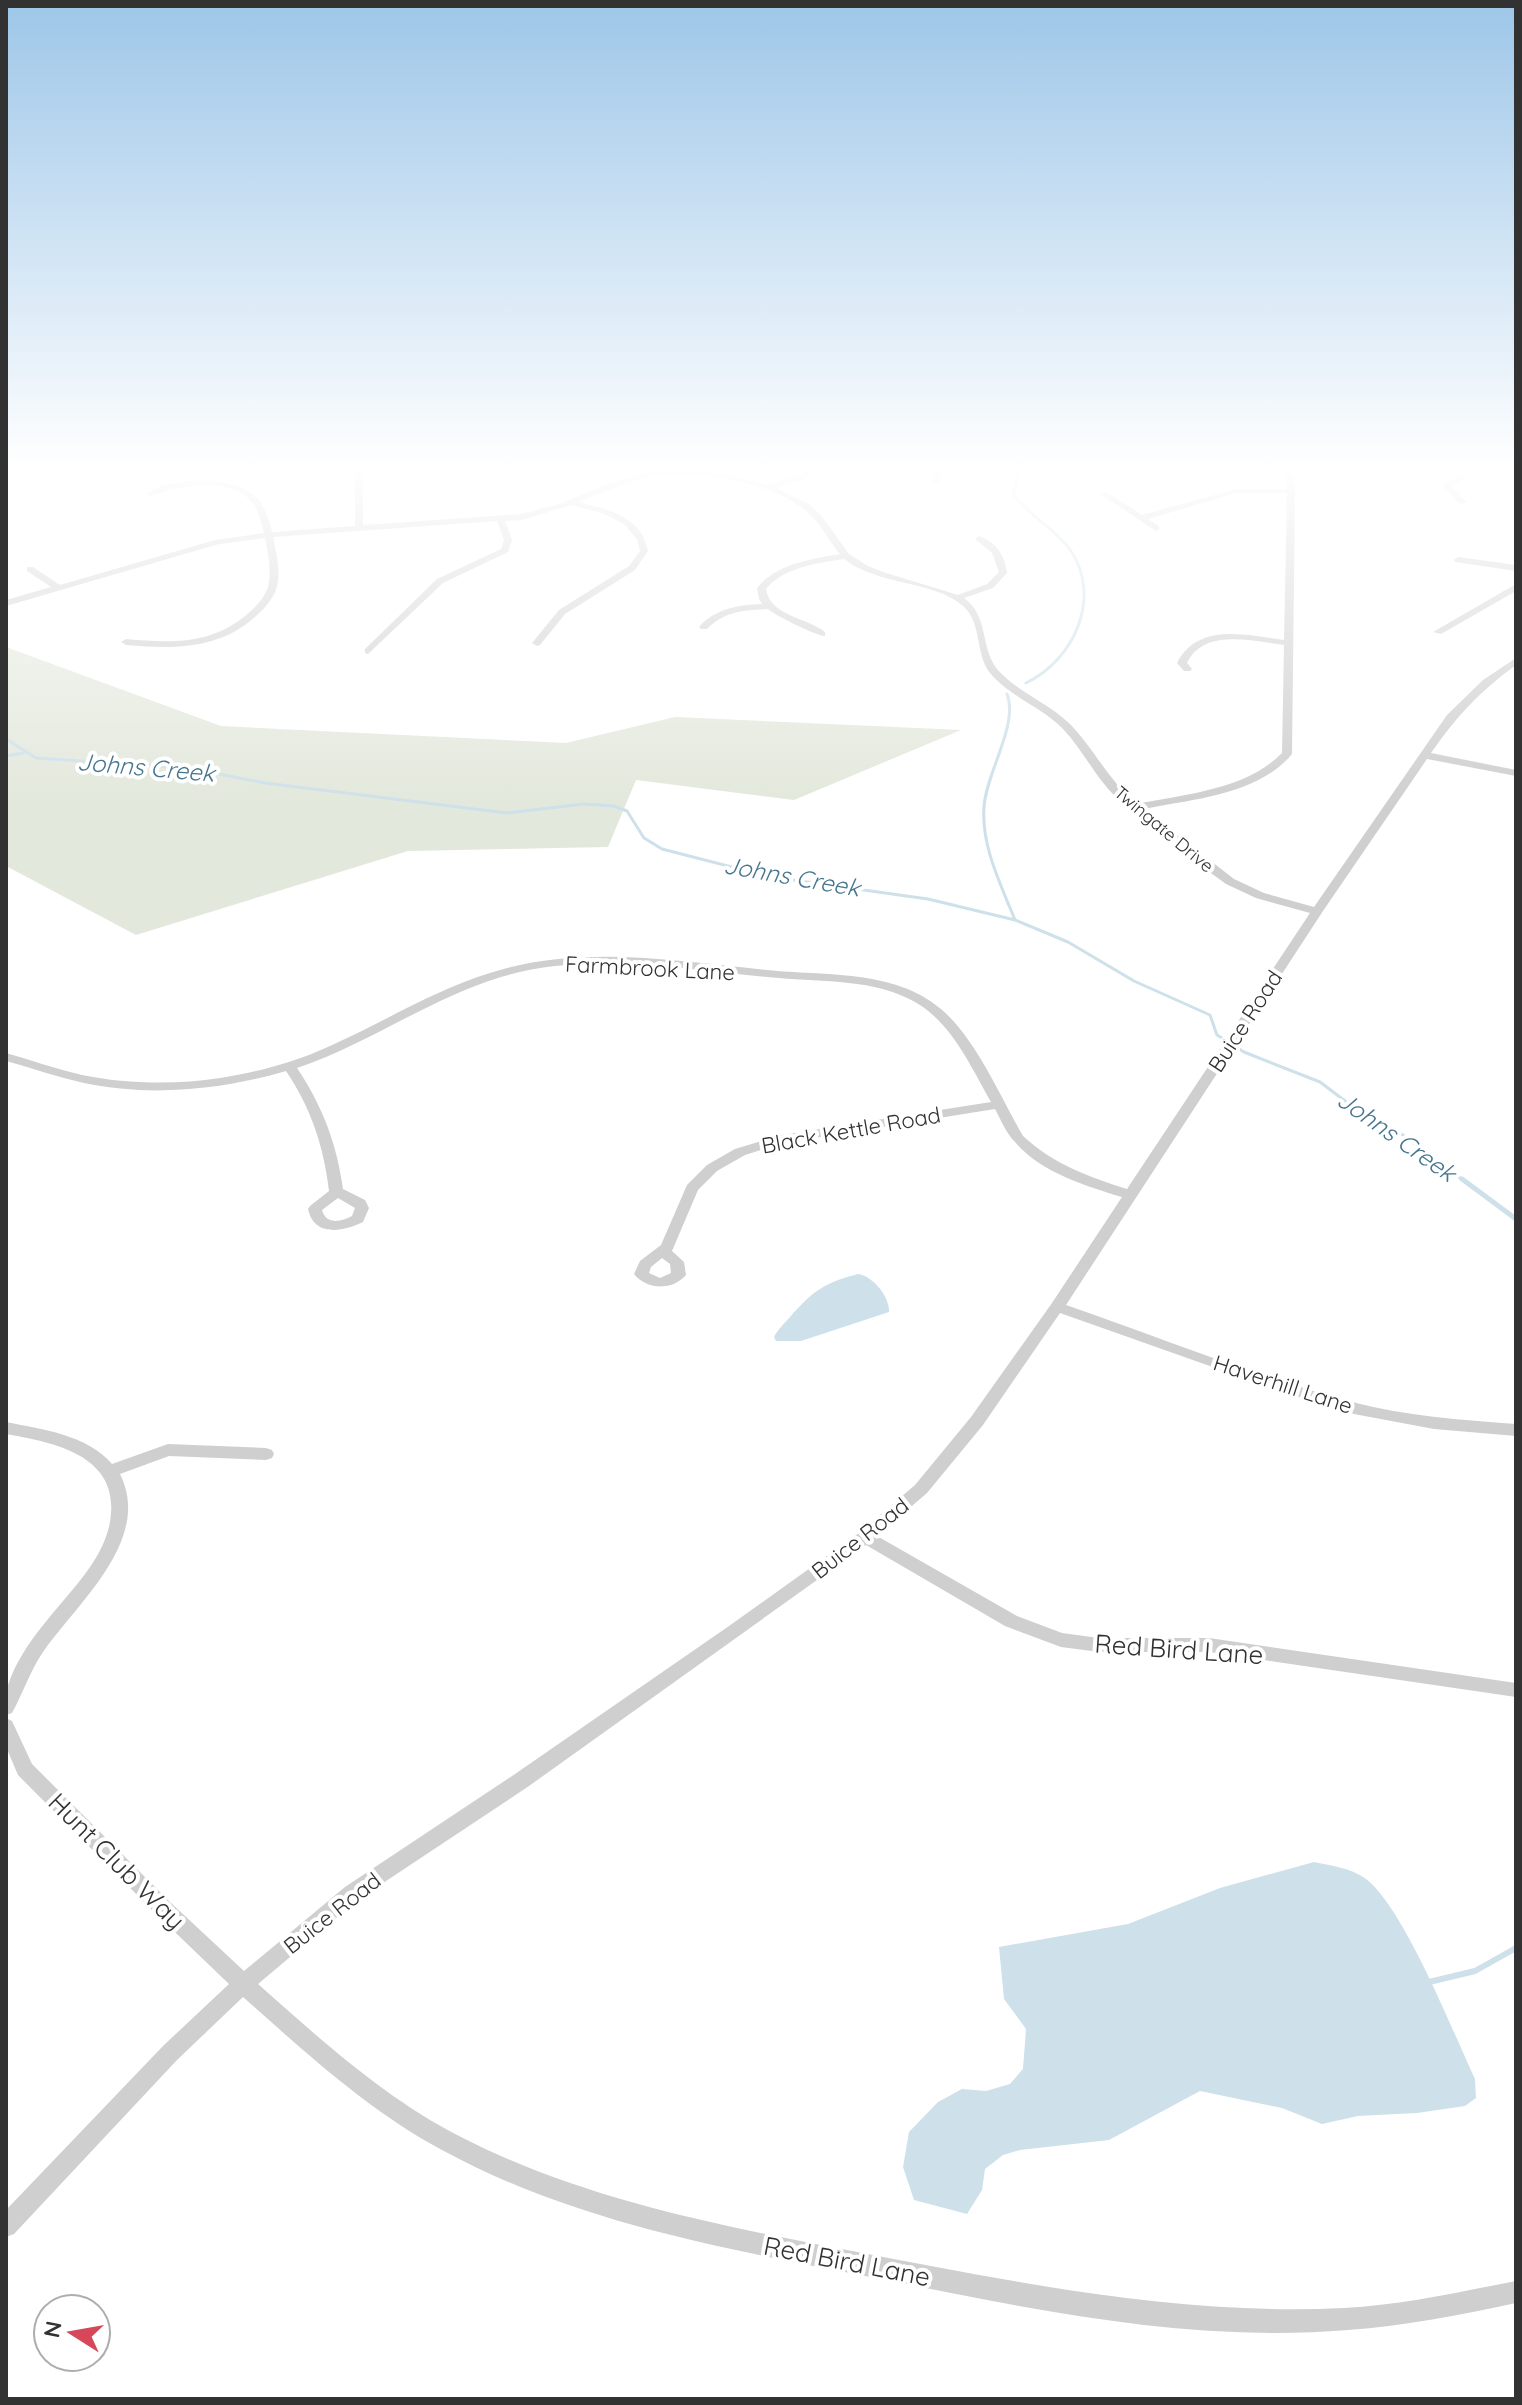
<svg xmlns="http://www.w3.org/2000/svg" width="1522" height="2405" font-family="Quicksand,sans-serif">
<rect width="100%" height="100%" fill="#fff"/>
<!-- green -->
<path fill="#e3e8dc" d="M 6,647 L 221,726 L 566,743 L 675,717 L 961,730 L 794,800 L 636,780 L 608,847 L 408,851 L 136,935 L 6,866 Z"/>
<!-- water -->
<path fill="#cee0e9" d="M 858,1274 C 873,1276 890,1297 889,1312 L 801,1341 L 776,1341 L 774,1337 C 778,1329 784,1324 790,1317 C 813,1291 824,1283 858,1274 Z
M 1314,1862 C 1333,1866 1351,1868 1366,1879 C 1404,1908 1453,2032 1475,2079 L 1476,2098 L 1465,2106 L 1417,2113 L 1358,2116 L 1322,2124 L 1282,2108 L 1200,2091 L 1109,2140 L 1020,2150 L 1003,2155 L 985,2169 L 982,2190 L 967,2214 L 914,2200 L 903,2167 L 909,2132 L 938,2102 L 962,2089 L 986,2091 L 1010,2084 L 1023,2069 L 1026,2029 L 1004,1999 L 999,1947 L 1128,1924 L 1220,1888 Z"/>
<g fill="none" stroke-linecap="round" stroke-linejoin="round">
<!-- stream-far2 -->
<path stroke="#cee0e9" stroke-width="3" d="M 1020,469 L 1013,494 C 1029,516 1055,528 1071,551 C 1102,598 1074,660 1026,683
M 6,482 L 15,478 L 18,469
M 1007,694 C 1019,724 986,773 984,807 C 981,846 1001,885 1015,920
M 6,739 L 36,758 L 188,768 L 265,783 L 507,813 L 584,804 L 614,806 L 627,811 L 644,838 L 662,849 L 771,877 L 928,899 L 1015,920 L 1068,942 L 1134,981 L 1210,1015 L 1217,1035 L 1244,1052 L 1320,1082 L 1361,1113 L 1403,1135 L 1464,1181
M 6,756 L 23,753"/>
<!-- stream-far1 -->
<path stroke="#cee0e9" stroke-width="5" d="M 1462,1179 L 1516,1219"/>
<!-- stream -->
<path stroke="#cee0e9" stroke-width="6" d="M 1429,1982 L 1475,1971 L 1516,1948"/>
<!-- minor -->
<path fill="#cfcfcf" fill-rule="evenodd" d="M 355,469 L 363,469 L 363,525 L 522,514 L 559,504 L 613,482 L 655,471 L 677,470 L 712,472 L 768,485 L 800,475 L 805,469 L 813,469 L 806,479 L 776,488 L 809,504 L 821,515 L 849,554 L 868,566 L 883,572 L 958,595 L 987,584 L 999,572 L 992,553 L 975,539 L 979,536 C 996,542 1005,555 1007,573 L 993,588 L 964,598 C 989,616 980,647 997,669 C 1017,692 1049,703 1070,724 C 1095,750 1108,780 1137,804 C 1185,794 1246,790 1282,753 L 1284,645 C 1252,641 1204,628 1187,663 L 1192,669 L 1190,671 L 1184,671 L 1177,663 C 1198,622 1246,635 1284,640 L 1287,493 L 1236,493 L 1148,519 L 1159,526 L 1159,530 L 1156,531 L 1100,494 L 1107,492 L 1142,515 L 1236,489 L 1287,489 L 1287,475 L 1284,469 L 1292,469 L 1295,475 L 1295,491 L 1292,754 C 1258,795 1193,799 1144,809 L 1234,879 L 1264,893 L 1314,907 L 1447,715 L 1483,680 L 1516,658 L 1516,665 C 1481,690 1455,718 1431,753 L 1516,770 L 1516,776 L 1427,759 L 1323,911 L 1066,1305 C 1161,1338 1255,1376 1352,1402 C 1405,1416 1461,1420 1516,1424 L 1516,1436 L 1434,1429 L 1354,1414 L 1289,1394 L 1060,1313 L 983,1425 L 927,1493 L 877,1536 L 1017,1616 L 1062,1633 L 1099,1638 L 1209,1638 L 1516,1683 L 1516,1697 L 1209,1652 L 1099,1652 L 1061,1647 L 1005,1626 L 866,1545 L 529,1786 L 359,1899 L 258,1984 C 321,2040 386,2099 461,2137 C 584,2200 718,2225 852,2251 C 1015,2282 1177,2316 1344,2308 C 1402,2305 1459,2292 1516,2281 L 1516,2303 C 1460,2315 1405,2326 1348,2330 C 1181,2344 1013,2305 850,2273 C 710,2246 569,2219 442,2150 C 369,2111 305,2052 243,1997 L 177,2060 L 14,2234 L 6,2237 L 6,2210 L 163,2046 L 229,1984 L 156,1914 L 18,1775 L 6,1747 L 6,1718 L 12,1721 L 32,1764 L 170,1902 L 244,1971 L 345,1887 L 515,1774 L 729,1626 L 859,1533 L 915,1485 L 971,1417 L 1052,1303 L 1122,1197 C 1084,1185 1042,1173 1015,1142 C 1006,1133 1001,1120 995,1109 L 783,1143 L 745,1155 L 717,1171 L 698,1190 L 672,1251 L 684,1262 L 686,1275 C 672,1291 647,1290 634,1274 L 640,1261 L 661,1245 L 687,1185 L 707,1165 L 735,1149 L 781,1135 L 991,1102 C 971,1067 952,1023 915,1002 C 874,979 824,982 779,978 C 688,971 591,950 501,977 C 429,999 368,1044 297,1068 C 322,1105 337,1144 343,1189 L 365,1200 L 369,1208 L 363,1222 C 343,1232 314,1237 308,1209 L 310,1206 L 329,1191 C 324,1147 311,1108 286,1071 C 221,1090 151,1097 84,1083 C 57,1077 32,1068 6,1061 L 6,1053 C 31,1060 56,1069 82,1075 C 127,1084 175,1085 220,1078 C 259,1072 295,1062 330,1046 C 384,1022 434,990 490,973 C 580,944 675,961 767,970 C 824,976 894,969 941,1009 C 976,1039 1000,1096 1023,1136 C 1053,1164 1089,1177 1127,1189 L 1310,913 L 1256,898 L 1226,884 L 1193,860 L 1116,797 C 1095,777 1083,750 1063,729 C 1042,707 1010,697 990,673 C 975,654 982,622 963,606 C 933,580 879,586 844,559 C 818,563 784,567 766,589 C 770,616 806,617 825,632 L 825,636 C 817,636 776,616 768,609 C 745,610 724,611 707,629 L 701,629 L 699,627 C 716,608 739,605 762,604 L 759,599 L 757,588 C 776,564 811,559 840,554 C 828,540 821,523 806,511 C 771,481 698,470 654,476 C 628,481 603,492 579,502 C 609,510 641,516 648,551 L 635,570 L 565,614 L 540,645 L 537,646 L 532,643 L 559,610 L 629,566 L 640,551 L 637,539 L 624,524 L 602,513 L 571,505 L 522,520 L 505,521 L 512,540 L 508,552 L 443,583 L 368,654 L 365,653 L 365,649 L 437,579 L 501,549 L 504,540 L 497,521 L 273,537 C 276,552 281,571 277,586 C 274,598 265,608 256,616 C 219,650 173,649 126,645 L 121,642 L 126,639 C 169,643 210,645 245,616 C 254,609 264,599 268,587 C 272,572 268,553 265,538 L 219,544 L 6,606 L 6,600 L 51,587 L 27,571 L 27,567 L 33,567 L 60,585 L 215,540 L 264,533 C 261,522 258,506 248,498 C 222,477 178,486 150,496 L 146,494 C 170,477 234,475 256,497 C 265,506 269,520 272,532 L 355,526 ZM 338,1198 L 355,1208 L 352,1216 C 341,1222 326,1225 322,1210 ZM 662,1258 L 670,1264 L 671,1273 L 660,1278 L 649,1273 L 651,1267 Z
M 482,469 L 491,469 L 483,474 L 479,472 Z
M 931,469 L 939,469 L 943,475 L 938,483 L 931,481 L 935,475 Z
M 1472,469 L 1482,469 L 1451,486 L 1467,502 L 1460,504 L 1442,485 Z
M 1458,557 L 1516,565 L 1516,571 L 1455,562 L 1454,560 Z
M 1516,584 L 1516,591 L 1441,634 L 1433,632 Z
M 6,1422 C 41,1429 88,1435 112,1464 L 168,1444 L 266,1448 L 272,1450 L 274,1454 L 272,1458 L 266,1460 L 169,1456 L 120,1474 C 153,1540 77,1603 43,1652 C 30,1671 23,1693 12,1713 L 6,1715 C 6,1706 4,1694 8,1685 C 23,1641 58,1610 85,1574 C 98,1557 110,1535 111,1513 C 116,1454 51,1442 6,1434 Z"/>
</g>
<!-- sky -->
<linearGradient id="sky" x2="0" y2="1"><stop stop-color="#9dc6e8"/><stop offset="0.58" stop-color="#fff"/><stop offset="1" stop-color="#fff" stop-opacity="0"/></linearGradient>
<rect width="1522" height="806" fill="url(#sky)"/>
<g text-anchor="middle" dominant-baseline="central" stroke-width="8" stroke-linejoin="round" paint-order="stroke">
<!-- far-street labels -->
<g font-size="18" fill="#323232" stroke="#fff">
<text transform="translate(1164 829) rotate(40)">Twingate Drive</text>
</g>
<!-- street labels -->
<g font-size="22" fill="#323232" stroke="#fff">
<text transform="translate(650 968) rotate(3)">Farmbrook Lane</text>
<text transform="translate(1245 1021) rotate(-57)">Buice Road</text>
<text transform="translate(851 1130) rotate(-10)">Black Kettle Road</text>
<text transform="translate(1283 1384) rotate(18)">Haverhill Lane</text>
<text transform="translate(860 1538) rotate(-38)">Buice Road</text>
<text transform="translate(332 1913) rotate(-38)">Buice Road</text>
</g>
<!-- water labels -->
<g font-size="24" font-style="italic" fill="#46768e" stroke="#fff">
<text transform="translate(146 767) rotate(5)">Johns Creek</text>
<text transform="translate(792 876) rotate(10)">Johns Creek</text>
<text transform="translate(1397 1136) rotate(35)">Johns Creek</text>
</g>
<!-- near-street labels -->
<g font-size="26" fill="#323232" stroke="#fff">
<text transform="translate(1179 1649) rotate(4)">Red Bird Lane</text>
<text transform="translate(117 1861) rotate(45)">Hunt Club Way</text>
<text transform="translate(847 2261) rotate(11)">Red Bird Lane</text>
</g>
</g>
<!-- border -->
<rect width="1522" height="2405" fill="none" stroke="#323232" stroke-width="16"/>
<!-- north arrow -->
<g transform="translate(72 2333) rotate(281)"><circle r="38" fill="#ffffff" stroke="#adadad" stroke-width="2"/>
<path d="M0-6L14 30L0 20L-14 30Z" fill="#d6475a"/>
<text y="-12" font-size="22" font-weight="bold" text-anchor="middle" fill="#323232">N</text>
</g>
</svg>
